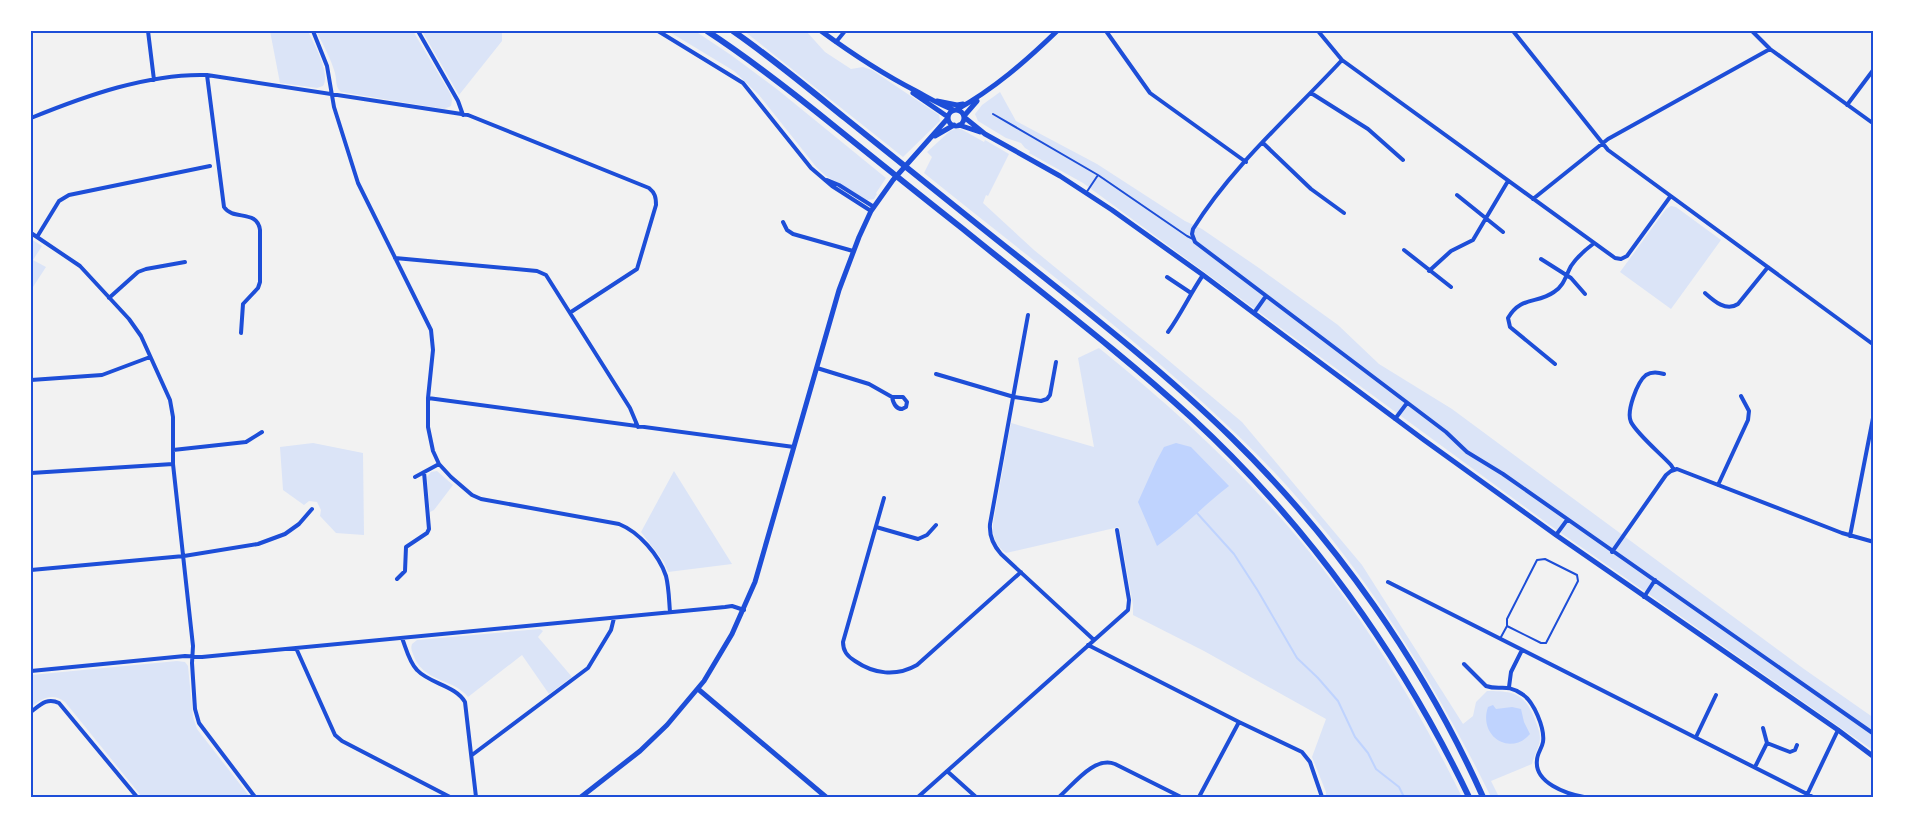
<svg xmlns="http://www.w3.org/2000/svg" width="1905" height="828" font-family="'DM Sans',sans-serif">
<rect width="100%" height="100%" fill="#f2f2f2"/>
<!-- green -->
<path fill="#dbe4f7" d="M 270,31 L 308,31 C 314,44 331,74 323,86 L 317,88 L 280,83 Z
M 316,31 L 413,31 L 451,95 L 452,100 L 451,106 L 444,109 L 341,92 C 335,87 337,81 335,73 C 331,59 323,44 316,31 Z
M 422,31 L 502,31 L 502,41 L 459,95 Z
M 668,31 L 695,31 L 731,55 L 778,90 L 886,178 L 876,193 L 877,194 L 874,199 L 867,200 L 826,176 L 817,168 L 759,95 L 734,71 Z
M 744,31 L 806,31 L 825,52 L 851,69 L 863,67 L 872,70 L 939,115 L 940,121 L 903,157 Z
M 1000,92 L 1016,121 L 1097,164 L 1185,221 L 1202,229 L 1259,268 L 1338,325 L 1379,364 L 1452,409 L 1804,669 L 1874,718 L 1874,751 L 1551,526 L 1083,183 L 1029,153 L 1030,151 L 1025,148 L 1021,143 L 1006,138 L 978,121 L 975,114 L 982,105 Z
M 956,129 L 961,129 L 984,142 L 985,140 L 1009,154 L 988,196 L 986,195 L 983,203 L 1034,250 L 1156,350 L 1242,422 L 1362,565 L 1463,724 L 1473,716 L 1476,702 L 1487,691 C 1513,691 1525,693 1535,720 C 1537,725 1540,732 1540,738 C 1540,746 1534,755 1532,764 L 1491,781 L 1499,797 L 1491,797 C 1424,661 1341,532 1230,428 C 1134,336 1027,256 924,173 L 932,157 L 927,152 L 950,131 Z
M 1671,206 L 1676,207 L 1721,240 L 1671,309 L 1620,272 L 1666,209 Z
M 31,239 L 42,246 L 33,260 L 46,267 L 31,290 Z
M 1099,348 C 1166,402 1229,459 1286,524 C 1357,605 1414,700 1462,797 L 1326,797 L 1326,792 L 1312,757 L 1326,719 L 1204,651 L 1133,615 L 1133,605 L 1119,527 L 1006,553 C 996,546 992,537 993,524 L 1011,423 L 1094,447 L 1078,358 Z
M 313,443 L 363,453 L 364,535 L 336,533 L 320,516 L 321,510 L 317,502 L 309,501 L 304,505 L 283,490 L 280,447 Z
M 437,471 L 453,485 L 434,510 L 430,512 L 427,477 L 431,472 Z
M 674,471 L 732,564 L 668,572 L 664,562 L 641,532 Z
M 540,629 L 543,631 L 538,637 L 572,677 L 549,694 L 522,655 L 468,697 C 454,679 426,682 415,659 C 413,653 410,650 412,644 L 417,640 Z
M 177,661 L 185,662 L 188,666 L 193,717 L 197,729 L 250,797 L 142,797 L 65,702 C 52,692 42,699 31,707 L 31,675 Z"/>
<!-- water -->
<path fill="#bfd3fe" d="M 1176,443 L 1191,447 L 1229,486 C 1204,505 1183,528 1157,546 L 1138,502 L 1156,462 L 1164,447 Z
M 1493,705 L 1496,709 L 1512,707 L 1521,709 L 1524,722 L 1530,734 C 1510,757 1478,736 1488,707 Z"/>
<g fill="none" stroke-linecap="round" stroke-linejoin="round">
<!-- stream -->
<path stroke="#bfd3fe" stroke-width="2" d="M 1197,513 L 1234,554 L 1258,591 L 1297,658 L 1318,678 L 1338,701 L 1355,737 L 1368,753 L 1376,769 L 1399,787 L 1404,797"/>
<!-- service -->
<path stroke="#1d4ed8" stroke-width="2" d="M 993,114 L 1098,175 L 1187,236 L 1193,239
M 1086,193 L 1098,175
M 1501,637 L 1507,626 L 1507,619 L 1537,560 L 1545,559 L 1577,575 L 1578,581 L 1546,643 L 1541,643 L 1507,626"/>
<!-- minor -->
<path stroke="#1d4ed8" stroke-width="4" d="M 148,31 L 154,80
M 313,31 L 327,66 L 334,107 L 358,183 L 431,330 L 433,350 L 428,398 L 428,427 L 433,451 L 439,464 L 451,477 L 472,495 L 481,499 L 619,524 C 639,532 659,555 666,576 C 669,588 669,601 670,612
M 418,31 L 458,101 L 463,115
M 658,31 L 743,83 L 811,168 L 832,186 L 871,211
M 1106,31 L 1150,93 L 1246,162
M 1318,31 L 1342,60 L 1615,258 L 1621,259 L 1627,256 L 1670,197
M 1513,31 L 1608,150 L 1874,345
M 1752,31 L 1770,49 L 1874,124
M 836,42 L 845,31
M 1342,60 C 1292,114 1232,166 1193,229 L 1192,234 L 1195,242 L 1446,432 L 1467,452 L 1503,474 L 1874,734
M 207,75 L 224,207 C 233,221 257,209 260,230 L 260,282 L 258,288 L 243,304 L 241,333
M 1311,93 L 1368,129 L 1403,160
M 1847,105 L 1874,69
M 31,118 C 85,96 149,73 207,75 L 468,115 L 649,188 C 655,193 656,197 656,205 L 637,269 L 571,312
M 1263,143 L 1311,189 L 1344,213
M 827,180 L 839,185 L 874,207
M 1457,195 L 1503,232
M 1533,199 L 1608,139 L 1770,49
M 783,222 L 787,230 L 793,234 L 853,251
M 31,233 L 80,266 L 129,319 L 141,336 L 170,400 L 173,417 L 173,464 L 193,646 L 192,663 L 195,709 L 199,723 L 255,797
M 37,237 L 59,201 L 69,195 L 210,166
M 1404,250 L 1451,287
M 395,258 L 537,271 L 546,275 L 630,408 L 638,427
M 1541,259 L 1571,278 L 1585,294
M 1429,271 L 1451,251 L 1473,240 L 1508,181
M 1167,277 L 1191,293
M 1705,293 C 1714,301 1726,312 1738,304 L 1768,267
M 109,298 L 138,272 L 146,269 L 185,262
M 1254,313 L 1266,296
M 1028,315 L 990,524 C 989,536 993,545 1001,554 L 1094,640
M 1168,332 C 1181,314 1190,294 1203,275
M 1555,364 L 1510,327 L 1508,318 C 1521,296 1537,304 1554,292 C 1564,286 1566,275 1571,266 C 1577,257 1585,250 1593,244
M 817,368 L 869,384 L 892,397 L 903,397 L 907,402 L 906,407 L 902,409 C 895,409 893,402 892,397
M 936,374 L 1014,397 L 1041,401 L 1047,399 L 1050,395 L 1056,362
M 1664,374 C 1658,372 1652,371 1646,375 C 1637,382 1626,412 1631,422 C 1637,434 1661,454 1671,465 L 1674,470
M 31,380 L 102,375 L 150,357
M 428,398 L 794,447
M 1395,419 L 1407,403
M 173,450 L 246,442 L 262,432
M 31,473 L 173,464
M 415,477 L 439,464
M 1718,485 L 1748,420 L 1749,411 L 1741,396
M 884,498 L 843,642 C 843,651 847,656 855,661 C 874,674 896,677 917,665 L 1021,572
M 876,527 L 918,539 L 927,535 L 936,525
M 1556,535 L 1567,520
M 1850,536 L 1874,413
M 1612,552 L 1666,475 L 1671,471 L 1677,469 L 1842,533 L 1874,542
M 31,570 L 184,556 L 258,544 L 285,534 L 299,524 L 312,509
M 397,579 L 405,571 L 406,547 L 427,533 L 429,529 L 424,472
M 1388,582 L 1813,797
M 1644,597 L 1655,580
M 402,638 C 406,648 409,662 417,670 C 430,684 455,685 465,702 L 476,797
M 1088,645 L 1239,722 L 1302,752 L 1310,762 L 1322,797
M 296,648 L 335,735 L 342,741 L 450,797
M 1464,664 L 1486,686 C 1500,691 1506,683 1522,694 C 1534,701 1545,729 1543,742 C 1542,748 1537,754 1537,760 C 1534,783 1567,794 1584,797
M 31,671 L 185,656 L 202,657 L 725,607 L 732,606 L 744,610
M 1509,687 L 1511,672 L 1522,650
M 31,712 C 40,705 47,697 59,703 L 137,797
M 1696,737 L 1716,695
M 1767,743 L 1790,752 L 1795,750 L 1797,745
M 472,755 L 588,668 L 611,630 L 614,618
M 1755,767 L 1767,743 L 1763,728
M 947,771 L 976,797
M 918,797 L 1128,610 L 1129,600 L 1117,530
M 1059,797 C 1074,784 1094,756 1115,764 L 1181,797
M 1199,797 L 1239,722
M 1806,797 L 1838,730"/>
<!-- tertiary -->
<path stroke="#1d4ed8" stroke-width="5" d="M 821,31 C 851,53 883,74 916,91 C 929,98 940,105 954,110
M 913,93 L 948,117
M 937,101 L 957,105 L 963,104
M 956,110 C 994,89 1026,61 1057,31
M948 118a8 8 0 1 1 16 0a8 8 0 1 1-16 0Z
M 964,116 L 977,101
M 964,117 L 985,134 L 1060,176 L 1112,210 L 1203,275 L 1424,440 L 1556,535 L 1838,730 L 1874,757
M 959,125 L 980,132
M 935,136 L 954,125
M 698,689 L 826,797
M 581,797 L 640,751 L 667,725 L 704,681 L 732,634 L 755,582 L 839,290 L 859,237 L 871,211 L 893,180 L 948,118"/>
<!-- primary -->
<path stroke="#1d4ed8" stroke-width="6" d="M 707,31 C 753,61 796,95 839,130 C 880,163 921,196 963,229 C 1039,291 1119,351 1192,418 C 1307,524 1401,655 1469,797
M 733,31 C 772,58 808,88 845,118 C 889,153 933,189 977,224 C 1063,293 1152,360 1231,437 C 1336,540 1423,663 1483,797"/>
</g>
<!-- border -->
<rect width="1905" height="828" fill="none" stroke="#ffffff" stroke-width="65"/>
<rect x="32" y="32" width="1840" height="764" fill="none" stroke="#1d4ed8" stroke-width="2"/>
</svg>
